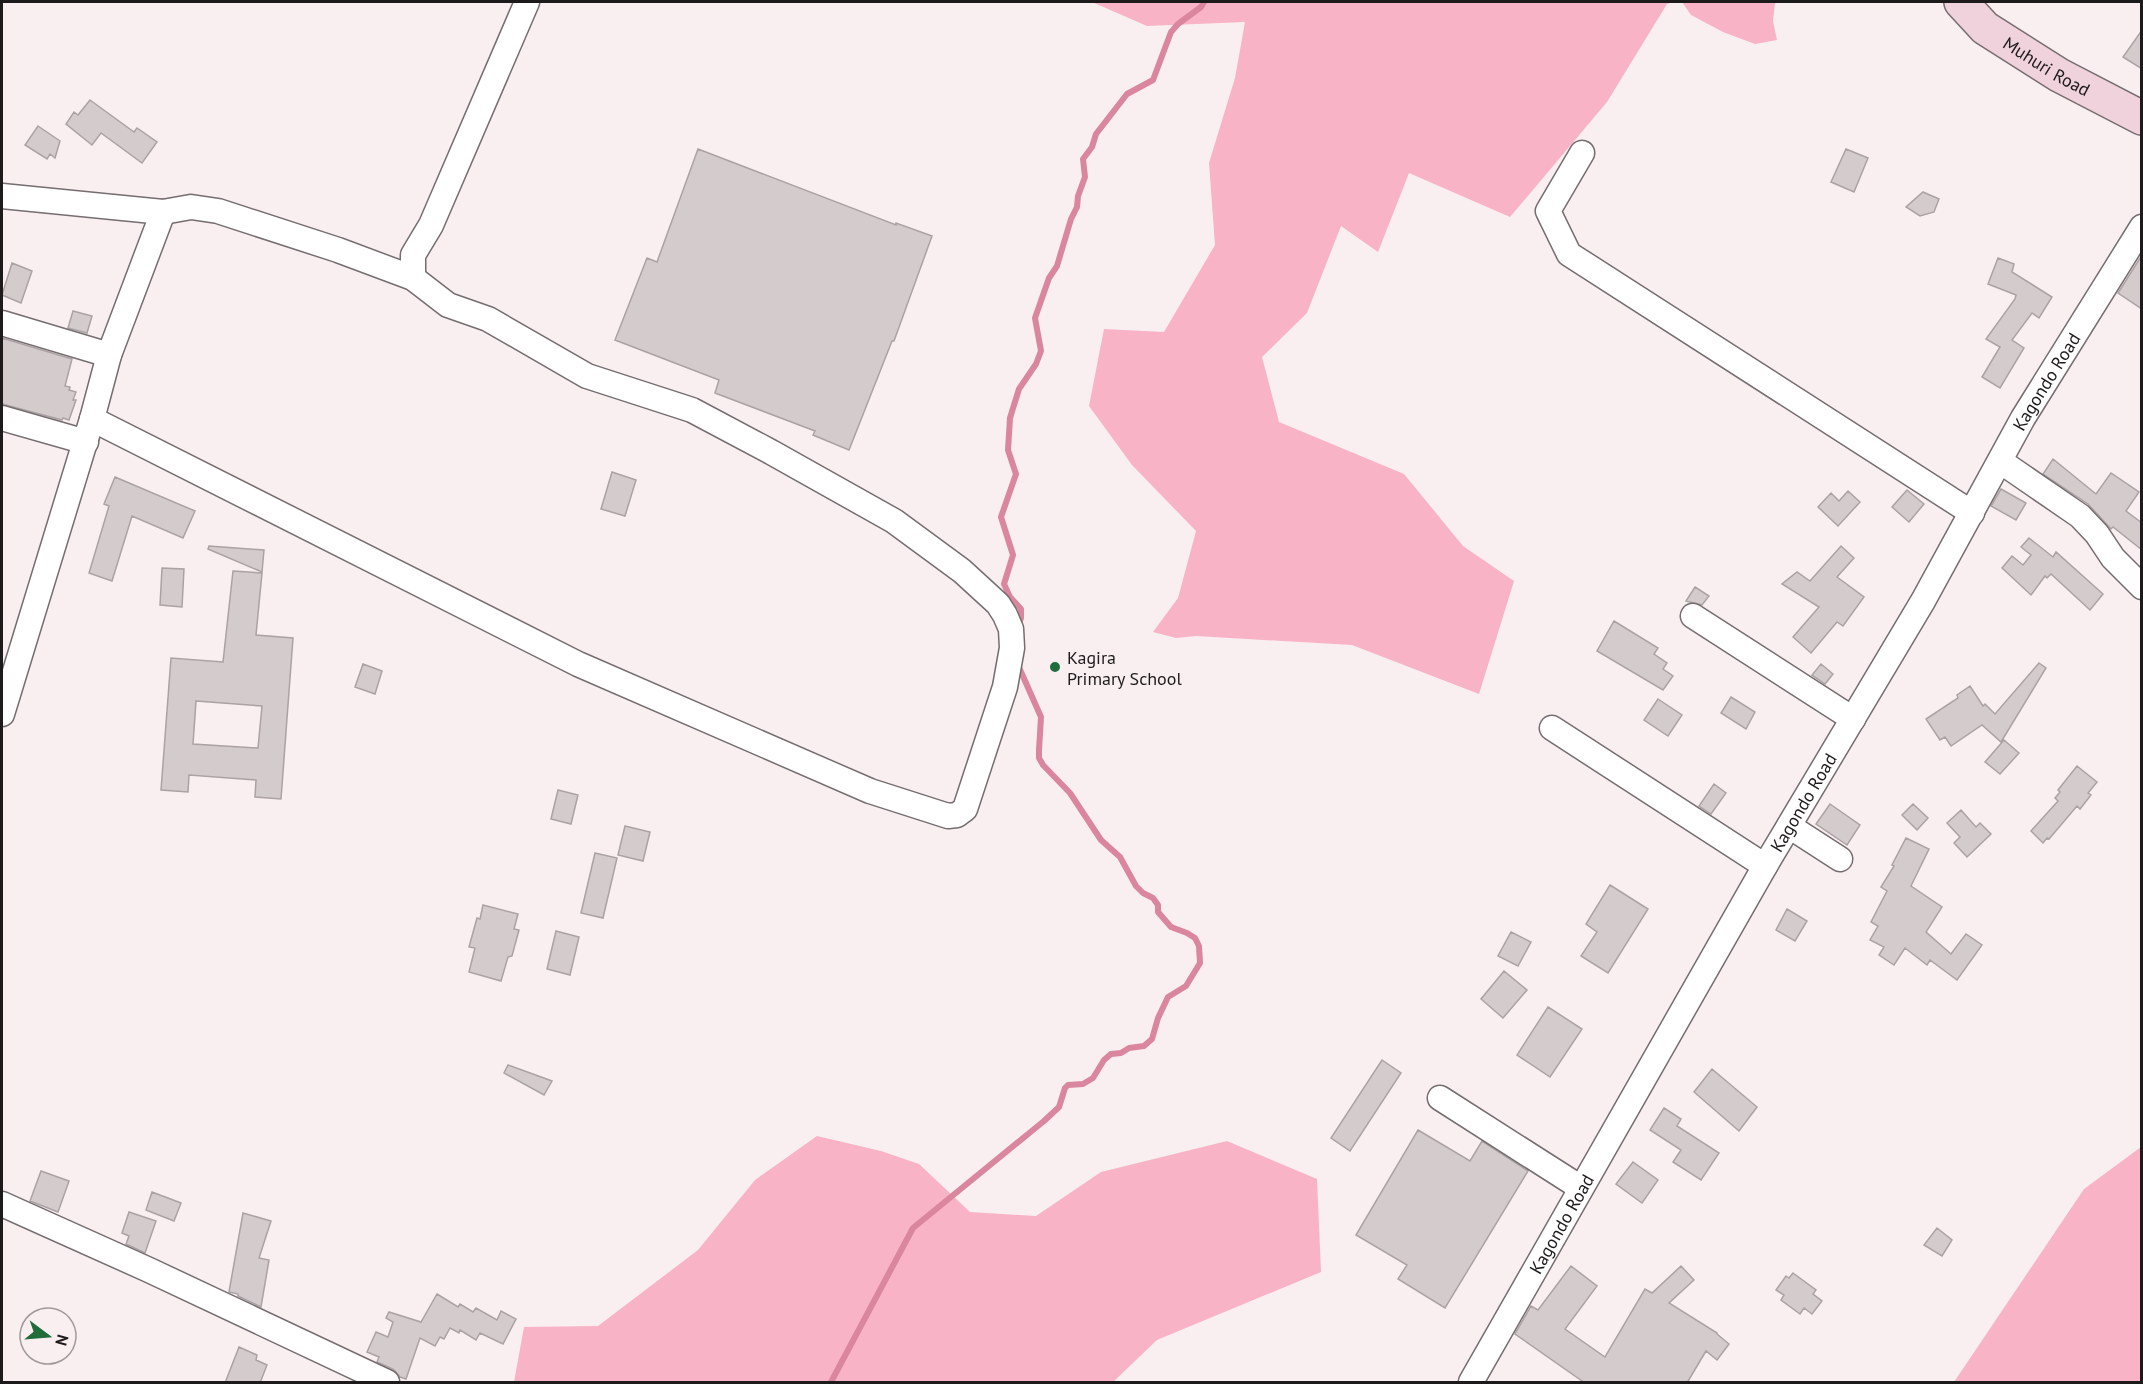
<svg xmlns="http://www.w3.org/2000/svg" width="2143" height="1384" font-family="'PT Sans',sans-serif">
<rect width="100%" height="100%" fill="#f9eff1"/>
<!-- green -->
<path fill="#f8b3c6" d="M 1092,2 L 1673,2 L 1667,4 L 1607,102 L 1510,217 L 1409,173 L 1378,252 L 1341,226 L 1307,313 L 1262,357 L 1279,422 L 1404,474 L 1463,546 L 1514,581 L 1479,694 L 1352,645 L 1196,636 L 1176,638 L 1153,632 L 1178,598 L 1196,531 L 1132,465 L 1089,406 L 1104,329 L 1164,332 L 1215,245 L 1209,163 L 1235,78 L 1245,22 L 1147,26 Z
M 1682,2 L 1775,3 L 1773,21 L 1777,40 L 1755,44 L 1723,32 L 1691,15 Z
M 817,1136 L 881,1151 L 919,1164 L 970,1212 L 1036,1216 L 1101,1172 L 1227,1141 L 1317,1179 L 1321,1272 L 1157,1340 L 1113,1382 L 514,1382 L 524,1327 L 598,1326 L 698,1250 L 755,1180 Z
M 2141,1147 L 2141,1382 L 1954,1382 L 2084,1189 Z"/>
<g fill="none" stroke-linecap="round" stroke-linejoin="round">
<!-- stream -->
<path stroke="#d9869e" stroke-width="6" d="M 1018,627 L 1021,618 L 1021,609 L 1010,597 L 1004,584 L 1013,555 L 1001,517 L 1016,474 L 1008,450 L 1010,418 L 1019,389 L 1036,364 L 1041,351 L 1035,318 L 1049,278 L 1057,266 L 1071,219 L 1077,207 L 1078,196 L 1085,177 L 1083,159 L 1092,147 L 1096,134 L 1127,94 L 1153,80 L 1171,32 L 1178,24 L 1201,7 L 1204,2
M 831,1382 L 913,1228 L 1044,1121 L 1059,1107 L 1065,1088 L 1068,1085 L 1083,1084 L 1093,1078 L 1104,1060 L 1111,1054 L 1121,1053 L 1129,1048 L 1144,1046 L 1152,1039 L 1158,1018 L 1168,997 L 1186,986 L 1200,963 L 1199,946 L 1195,938 L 1187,933 L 1171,927 L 1158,912 L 1158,905 L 1153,898 L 1143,893 L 1136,886 L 1120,857 L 1101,840 L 1070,793 L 1043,765 L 1039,758 L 1039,750 L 1041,717 L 1018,665"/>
</g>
<!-- building -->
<path fill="#d4cbcd" stroke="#aba2a4" stroke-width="1.5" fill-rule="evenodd" d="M 2142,30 L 2142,69 L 2123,57 Z
M 90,100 L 134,132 L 137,128 L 157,142 L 142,163 L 101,133 L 92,145 L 66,124 L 74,112 L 78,115 Z
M 38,126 L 60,141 L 55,158 L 50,154 L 47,159 L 25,145 Z
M 698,149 L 896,225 L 896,223 L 932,236 L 894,341 L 892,341 L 849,450 L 813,435 L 815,431 L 715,393 L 719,380 L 615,340 L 647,258 L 657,262 Z
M 1846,149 L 1868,158 L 1854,192 L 1831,182 Z
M 1923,192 L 1939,199 L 1934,212 L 1920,216 L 1906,207 Z
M 2142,255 L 2142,309 L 2118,293 Z
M 1998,258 L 2014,264 L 2012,272 L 2052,297 L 2039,318 L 2032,313 L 2012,340 L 2024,348 L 2000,388 L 1982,377 L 2000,347 L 1986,339 L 2015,299 L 2016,295 L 1988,284 Z
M 12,263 L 32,271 L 21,303 L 2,295 Z
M 73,311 L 92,316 L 87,333 L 68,328 Z
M 2,338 L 72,359 L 65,386 L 70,387 L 69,390 L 76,392 L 73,400 L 76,400 L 69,420 L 63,418 L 62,420 L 2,404 Z
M 2053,459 L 2096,494 L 2111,473 L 2139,492 L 2126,511 L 2142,523 L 2142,550 L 2113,527 L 2111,529 L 2088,504 L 2043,474 Z
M 612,472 L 636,480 L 625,516 L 601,509 Z
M 115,477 L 195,511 L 183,538 L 132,516 L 112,581 L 89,573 L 109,506 L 104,504 Z
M 2001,489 L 2026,503 L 2016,520 L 1991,506 Z
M 1907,490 L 1924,504 L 1909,522 L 1892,507 Z
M 1848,491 L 1860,502 L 1838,526 L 1818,507 L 1831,493 L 1839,501 Z
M 2029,538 L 2053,557 L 2056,552 L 2103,594 L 2090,610 L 2051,574 L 2047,578 L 2045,576 L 2031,595 L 2002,568 L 2012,556 L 2023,565 L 2031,555 L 2021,547 Z
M 209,546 L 264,550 L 262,572 L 208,549 Z
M 1841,546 L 1854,558 L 1837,577 L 1864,597 L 1843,626 L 1837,622 L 1811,653 L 1793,637 L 1819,607 L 1782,584 L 1797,572 L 1810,581 Z
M 162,568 L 184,569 L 182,607 L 160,605 Z
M 233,571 L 262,573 L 256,635 L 293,638 L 281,799 L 255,797 L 256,780 L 189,775 L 188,792 L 161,790 L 171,658 L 223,662 ZM 196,701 L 262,706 L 258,748 L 193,744 Z
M 1695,587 L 1709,596 L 1702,605 L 1686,601 Z
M 1614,621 L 1658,648 L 1654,654 L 1667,663 L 1663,669 L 1673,676 L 1663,690 L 1597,651 Z
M 2039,663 L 2046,668 L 2001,742 L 1982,725 L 1951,746 L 1945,737 L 1940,740 L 1926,719 L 1958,698 L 1957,695 L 1970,686 L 1983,706 L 1985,704 L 1995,714 Z
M 363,664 L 382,671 L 375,694 L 355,687 Z
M 1821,664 L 1833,674 L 1825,684 L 1812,675 Z
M 1731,697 L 1755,712 L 1746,729 L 1721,713 Z
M 1658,699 L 1682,715 L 1668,736 L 1644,720 Z
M 2004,740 L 2019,753 L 2000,774 L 1985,762 Z
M 2077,766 L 2097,782 L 2088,793 L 2091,795 L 2080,809 L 2077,806 L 2049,839 L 2047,838 L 2043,843 L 2031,831 L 2058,801 L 2055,798 L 2060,792 L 2058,790 Z
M 1714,784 L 1726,793 L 1711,814 L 1699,806 Z
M 558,790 L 578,795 L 571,824 L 551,819 Z
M 1830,804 L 1860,825 L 1847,845 L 1816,824 Z
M 1913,804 L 1928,818 L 1917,830 L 1902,815 Z
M 1961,810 L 1976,827 L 1980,823 L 1991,834 L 1967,857 L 1954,843 L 1960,837 L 1947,823 Z
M 625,826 L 650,832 L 643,861 L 618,855 Z
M 1906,838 L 1929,849 L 1911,886 L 1942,907 L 1926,932 L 1951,954 L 1966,934 L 1982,945 L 1957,980 L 1930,960 L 1927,965 L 1905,948 L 1894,965 L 1879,955 L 1884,947 L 1870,940 L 1878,926 L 1871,922 L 1887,891 L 1881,887 L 1894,866 L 1892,865 Z
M 595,853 L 617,858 L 603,918 L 581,913 Z
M 1610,885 L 1648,909 L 1608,973 L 1581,956 L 1597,932 L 1586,924 Z
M 483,905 L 518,914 L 514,929 L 519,930 L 512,956 L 508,957 L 501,981 L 469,972 L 475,948 L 469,947 L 477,918 L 480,919 Z
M 1787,909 L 1807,921 L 1795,941 L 1776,930 Z
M 556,931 L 579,937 L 570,975 L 547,969 Z
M 1511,932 L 1531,942 L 1518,966 L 1498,956 Z
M 1504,971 L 1527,990 L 1503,1018 L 1481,999 Z
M 1548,1007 L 1582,1029 L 1550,1077 L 1517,1055 Z
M 1382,1060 L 1401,1073 L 1350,1151 L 1331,1138 Z
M 508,1065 L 552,1081 L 544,1095 L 504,1073 Z
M 1712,1069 L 1757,1107 L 1739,1131 L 1694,1092 Z
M 1664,1108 L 1681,1119 L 1677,1126 L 1719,1153 L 1701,1180 L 1673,1162 L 1681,1150 L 1650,1130 Z
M 1418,1130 L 1470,1161 L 1482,1141 L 1528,1171 L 1445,1308 L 1398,1279 L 1407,1265 L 1356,1235 Z
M 1633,1162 L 1658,1180 L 1642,1203 L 1616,1184 Z
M 41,1171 L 69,1181 L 58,1212 L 30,1201 Z
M 152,1192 L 181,1203 L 174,1221 L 146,1210 Z
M 129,1212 L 156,1221 L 145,1253 L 126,1244 L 129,1236 L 122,1233 Z
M 243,1213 L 271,1221 L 259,1258 L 269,1260 L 261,1307 L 238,1296 L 238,1294 L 229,1292 Z
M 1937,1228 L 1952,1240 L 1942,1256 L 1924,1245 Z
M 1571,1266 L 1597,1286 L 1565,1329 L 1605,1357 L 1645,1289 L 1652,1293 L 1681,1266 L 1694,1280 L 1669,1303 L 1717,1333 L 1717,1334 L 1729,1344 L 1717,1360 L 1706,1351 L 1687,1383 L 1585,1383 L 1515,1334 L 1531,1306 L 1538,1310 Z
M 1793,1273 L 1816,1290 L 1813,1294 L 1822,1301 L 1812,1314 L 1804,1308 L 1800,1314 L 1781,1300 L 1784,1295 L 1776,1290 L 1786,1276 L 1789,1278 Z
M 437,1294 L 458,1307 L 460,1304 L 473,1312 L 476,1308 L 497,1320 L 501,1311 L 516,1319 L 503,1344 L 480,1333 L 476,1340 L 460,1330 L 459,1333 L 450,1328 L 444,1339 L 440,1337 L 435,1346 L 420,1338 L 406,1379 L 400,1377 L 393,1369 L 377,1362 L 379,1357 L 367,1352 L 376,1332 L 388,1337 L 393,1322 L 386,1318 L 389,1312 L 421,1322 Z
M 239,1347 L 257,1355 L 256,1360 L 267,1365 L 260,1383 L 225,1383 Z"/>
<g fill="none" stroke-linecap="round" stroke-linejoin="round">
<!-- street casing -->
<g stroke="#756d6f" stroke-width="27">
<g id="street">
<path d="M 1582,153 L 1548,211 L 1569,254 L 1972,513"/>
<path d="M 2,196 L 163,212 L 191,207 L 218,211 L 338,250 L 413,278 L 448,305 L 488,319 L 587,376 L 692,410 L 771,452 L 894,521 L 962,571 L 998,604 L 1005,615 L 1011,629 L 1012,648 L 1005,687 L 965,809 L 957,815 L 948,816 L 870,791 L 578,664 L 92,419"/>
<path d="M 413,278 L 413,255 L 431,225 L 527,2"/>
<path d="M 2,323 L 109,355"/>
<path d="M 2,418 L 86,442"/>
<path d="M 2000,461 L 2080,516 L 2097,534 L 2113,558 L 2142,587"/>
<path d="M 1693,616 L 1853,719"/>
<path d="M 2,714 L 92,419 L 109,355 L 163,212"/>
<path d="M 1552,728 L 1765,866"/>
<path d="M 1789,826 L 1840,859"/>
<path d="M 1440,1098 L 1581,1188"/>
<path d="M 2,1204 L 149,1270 L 387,1382"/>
<path id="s1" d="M 1471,1382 L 1765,866 L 1923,601 L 2023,418 L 2142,227"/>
</g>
</g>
<!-- secondary casing -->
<g stroke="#756d6f" stroke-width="36">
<g id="secondary">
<path id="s2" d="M 1961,2 L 1985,28 L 2059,75 L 2142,118"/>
</g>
</g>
<!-- street -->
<use href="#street" stroke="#fff" stroke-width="24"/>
<!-- secondary -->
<use href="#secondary" stroke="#f0d2dc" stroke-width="33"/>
</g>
<!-- markers -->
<circle fill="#206c3a" stroke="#f9eff1" stroke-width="2" cx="1055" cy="667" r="6"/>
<g text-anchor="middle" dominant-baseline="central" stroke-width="5" stroke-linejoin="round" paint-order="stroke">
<!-- street labels -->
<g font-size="18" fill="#1d1a1b" stroke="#f9eff1">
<text stroke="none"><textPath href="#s2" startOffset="108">Muhuri Road</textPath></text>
<text stroke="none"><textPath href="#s1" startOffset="1154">Kagondo Road</textPath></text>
<text stroke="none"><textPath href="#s1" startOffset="668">Kagondo Road</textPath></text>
<text stroke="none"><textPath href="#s1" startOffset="182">Kagondo Road</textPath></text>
</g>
<!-- poi labels -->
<g font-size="18" fill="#1d1a1b" stroke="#f9eff1" text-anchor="start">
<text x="1067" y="657">Kagira<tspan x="1067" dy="21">Primary School</tspan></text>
</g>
</g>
<!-- border -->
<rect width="2143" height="1384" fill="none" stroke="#1d1a1b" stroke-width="6"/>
<!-- north arrow -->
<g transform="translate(48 1336) rotate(106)"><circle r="28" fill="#f9eff1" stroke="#a19a9b" stroke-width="1.5"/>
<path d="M0-4.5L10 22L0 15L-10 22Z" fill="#206c3a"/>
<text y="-9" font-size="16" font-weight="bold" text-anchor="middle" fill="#1d1a1b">N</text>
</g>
</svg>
